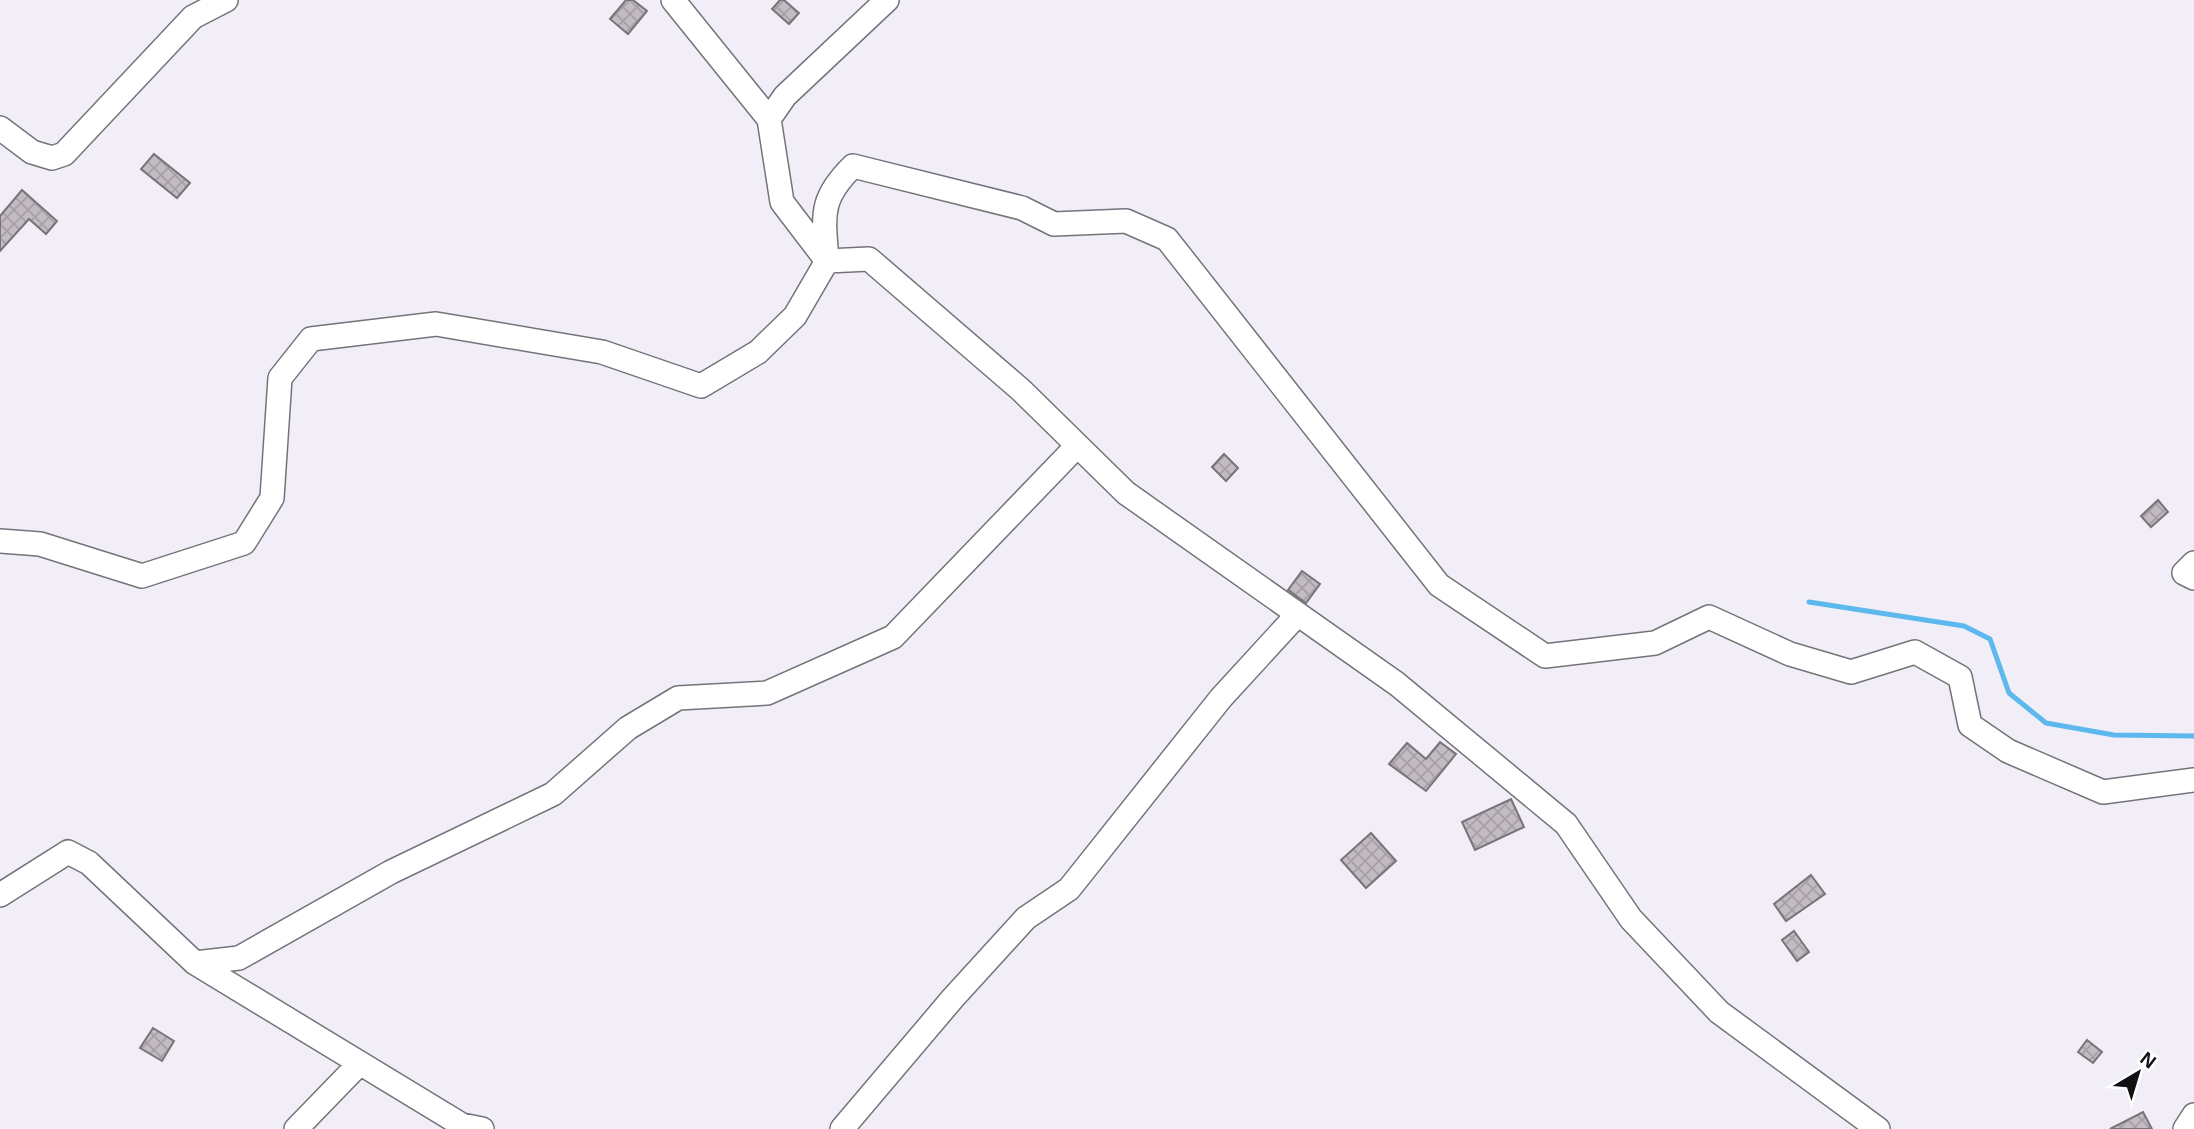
<svg xmlns="http://www.w3.org/2000/svg" width="2194" height="1129" font-family="Helvetica,sans-serif">
<defs>
<pattern id="building-cross-hatch" width="8" height="8" patternUnits="userSpaceOnUse" patternTransform="scale(1.75)"><rect width="8" height="8" fill="#c3bbc2"/><path d="M0 0l8 8M0 8l8-8" fill="none" stroke="#a6a0a6"/></pattern>
</defs>
<rect width="100%" height="100%" fill="#f2eef7"/>
<g fill="none" stroke-linecap="round" stroke-linejoin="round">
<!-- stream -->
<path stroke="#5cb8ed" stroke-width="5" d="M 1809,602 L 1964,626 L 1990,639 L 2009,693 L 2046,723 L 2114,735 L 2194,736"/>
</g>
<!-- building -->
<path fill="url(#building-cross-hatch)" stroke="#7a7379" stroke-width="2" d="M 626,0 L 633,0 L 647,11 L 628,34 L 610,19 Z
M 780,0 L 784,0 L 799,13 L 789,24 L 772,9 Z
M 154,154 L 190,183 L 177,198 L 141,169 Z
M 22,190 L 57,221 L 46,234 L 29,219 L 0,251 L 0,216 Z
M 1224,454 L 1238,468 L 1226,481 L 1212,467 Z
M 2158,500 L 2168,512 L 2151,527 L 2141,516 Z
M 1302,571 L 1320,584 L 1306,603 L 1288,590 Z
M 1440,742 L 1456,754 L 1426,791 L 1389,764 L 1407,743 L 1426,759 Z
M 1511,799 L 1524,827 L 1475,850 L 1462,822 Z
M 1371,833 L 1396,861 L 1366,888 L 1341,860 Z
M 1811,875 L 1825,894 L 1786,921 L 1774,904 Z
M 1794,931 L 1809,952 L 1797,961 L 1782,940 Z
M 153,1028 L 174,1041 L 162,1061 L 140,1048 Z
M 2087,1040 L 2102,1052 L 2093,1063 L 2078,1052 Z
M 2143,1112 L 2152,1129 L 2110,1129 Z"/>
<g fill="none" stroke-linecap="round" stroke-linejoin="round">
<!-- street casing -->
<g stroke="#76727a" stroke-width="26">
<path id="street" d="M 769,119 L 785,96 L 887,0
M 0,128 L 32,152 L 52,158 L 64,154 L 193,17 L 226,0
M 0,541 L 40,544 L 142,576 L 244,543 L 272,498 L 280,378 L 311,339 L 436,324 L 602,352 L 701,386 L 758,352 L 795,316 L 827,261 L 782,202 L 769,119 L 673,0
M 2194,563 L 2184,573 L 2194,578
M 0,895 L 68,852 L 89,863 L 195,963 L 462,1125 L 482,1129
M 195,963 L 239,958 L 391,872 L 553,794 L 628,728 L 678,698 L 767,693 L 893,637 L 1077,446
M 296,1129 L 359,1064
M 842,1129 L 953,998 L 1026,918 L 1069,889 L 1221,698 L 1298,614
M 1878,1129 L 1719,1012 L 1631,919 L 1566,824 L 1397,684 L 1126,493 L 1021,390 L 869,259 L 827,261 C 824,217 818,200 853,166 L 1022,208 L 1054,224 L 1126,221 L 1167,239 L 1439,585 L 1545,656 L 1655,643 L 1709,617 L 1790,654 L 1851,672 L 1915,652 L 1960,677 L 1970,725 L 2008,751 L 2103,792 L 2194,780
M 2185,1129 L 2194,1115"/>
</g>
<!-- street -->
<use href="#street" stroke="#fff" stroke-width="23"/>
</g>
<!-- north arrow -->
<g transform="translate(2138 1073) rotate(38)" stroke="#fefdff" stroke-width="5" paint-order="stroke">
<path d="M0-5L12 26L0 18L-12 26Z" fill="#121013"/>
<text y="-10" font-size="19" font-weight="bold" text-anchor="middle" fill="#121013">N</text>
</g>
</svg>
